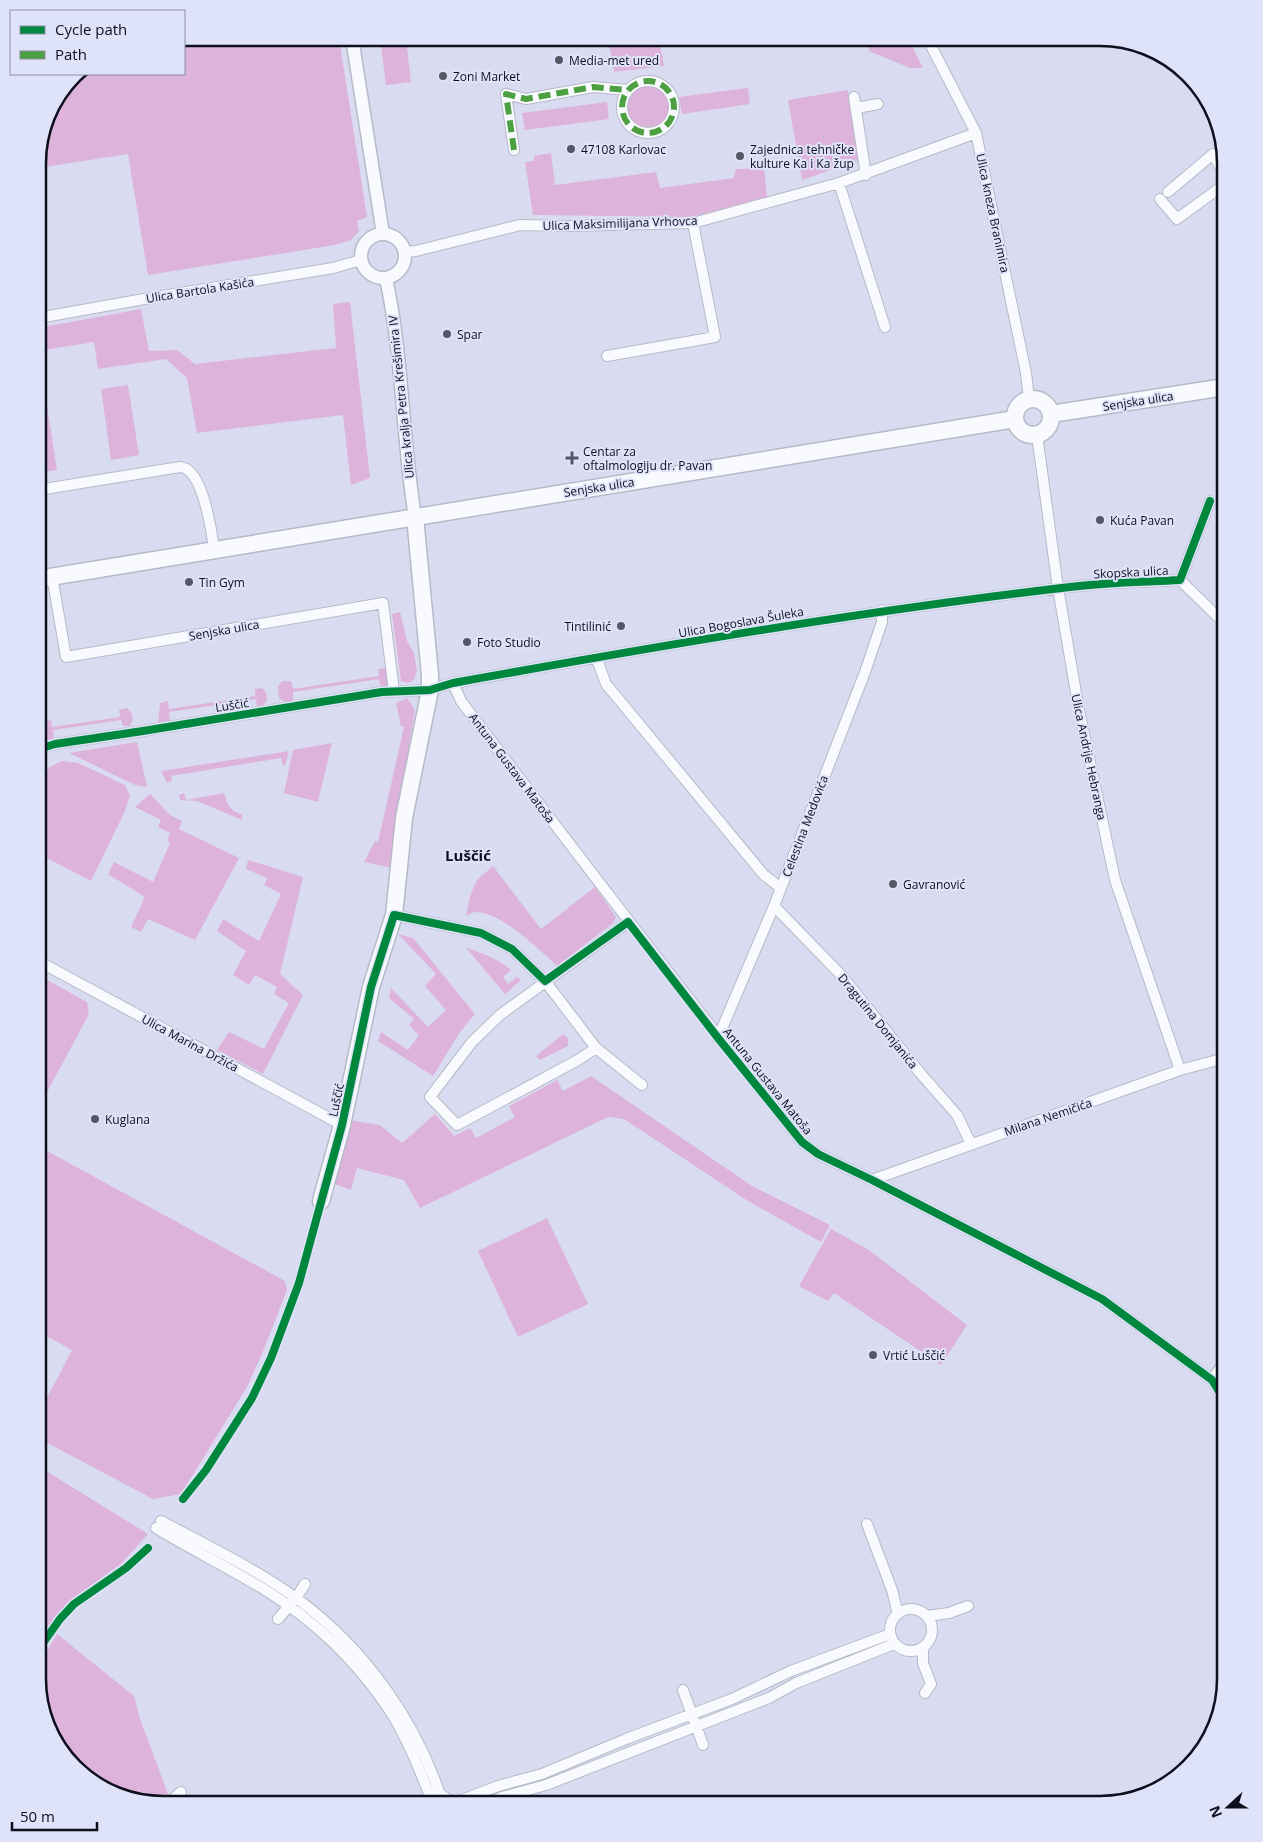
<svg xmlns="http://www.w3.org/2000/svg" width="1263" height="1842" font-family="'Open Sans',sans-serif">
<rect width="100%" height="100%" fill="#d9dcf1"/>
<!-- green -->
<path fill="#ddb3db" d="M 184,38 L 339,38 L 367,217 L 357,221 L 359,231 L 351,240 L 335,245 L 148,275 L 128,154 L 38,168 L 38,155 L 47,115 L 75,74 L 184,74 Z
M 380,38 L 441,38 L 442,43 L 407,47 L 411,82 L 386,85 Z
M 608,38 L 659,38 L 664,66 L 614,72 Z
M 867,38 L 908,38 L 923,68 L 910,68 L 869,51 Z
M625 107a22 22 0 1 1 44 0a22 22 0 1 1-44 0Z
M 748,88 L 750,104 L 682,114 L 679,97 Z
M 848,90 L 859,160 L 802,180 L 788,100 Z
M 607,102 L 609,119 L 525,130 L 522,113 Z
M 551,153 L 555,185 L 656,172 L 660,188 L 734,178 L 736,169 L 764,168 L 767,197 L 691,217 L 533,215 L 525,162 L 534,161 L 534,156 Z
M 350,302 L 370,478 L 351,485 L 343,415 L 197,433 L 187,378 L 166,359 L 98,369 L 94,342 L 38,351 L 38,328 L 141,309 L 149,351 L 177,350 L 195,364 L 336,348 L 333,304 Z
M 128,385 L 139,455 L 111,460 L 101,389 Z
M 46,400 L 57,470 L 38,473 L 38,401 Z
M 400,612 L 407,641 L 414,653 L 417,671 L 414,680 L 408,683 L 401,681 L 392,614 Z
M 385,668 L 389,682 L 386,686 L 381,687 L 379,679 L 293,692 L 293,702 L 285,702 L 279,698 L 278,687 L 282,681 L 291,681 L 293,689 L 379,676 L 378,669 Z
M 262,688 L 266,692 L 267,700 L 263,706 L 257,707 L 256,699 L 169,712 L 170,721 L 158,722 L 160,703 L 168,701 L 169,709 L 255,696 L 255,689 Z
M 407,698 L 415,710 L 401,793 L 392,868 L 364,862 L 375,841 L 378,842 L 404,727 L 401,726 L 396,703 Z
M 127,708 C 133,713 134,718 130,726 L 123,726 L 121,720 L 53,730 L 54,739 L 46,739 C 41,733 40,730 43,722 L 51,720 L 52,727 L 120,717 L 119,710 Z
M 137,742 L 147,787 L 135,785 L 69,753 Z
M 332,743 L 318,802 L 284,793 L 293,750 Z
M 289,751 L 285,765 L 283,766 L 281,758 L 171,776 L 172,781 L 167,783 L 161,771 Z
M 62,761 L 78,763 L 125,785 L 130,796 L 125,811 L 91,881 L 41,855 L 38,861 L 38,781 L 50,767 Z
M 184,793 L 186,800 L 224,793 C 228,805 230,811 242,814 L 242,820 L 197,801 L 180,800 L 179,795 Z
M 150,794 L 170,815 L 182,821 L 179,829 L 239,858 L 195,940 L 148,919 L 141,932 L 131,927 L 145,897 L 108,874 L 114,862 L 153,882 L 170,843 L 167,841 L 170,833 L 158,827 L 161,820 L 135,807 Z
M 248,860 L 303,877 L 280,974 L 303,995 L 263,1074 L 217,1050 L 229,1032 L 264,1049 L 289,1003 L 274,994 L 277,987 L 255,975 L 249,985 L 233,975 L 246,951 L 217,931 L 223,919 L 259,941 L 281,894 L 264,885 L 267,878 L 246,869 Z
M 493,866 L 541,929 L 595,887 L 616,917 L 613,923 L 557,966 C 539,949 502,913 477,912 C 473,912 469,914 466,916 L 470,896 L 477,880 Z
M 398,934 L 413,938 L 475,1014 L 460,1032 L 433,1076 L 378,1041 L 381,1032 L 408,1050 L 419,1035 L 409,1025 L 414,1019 L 389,998 L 391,988 L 428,1027 L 446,1010 L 425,986 L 436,974 Z
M 466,948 C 482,953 497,958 511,970 L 503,977 L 508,984 L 517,977 L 521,980 L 505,994 Z
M 38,975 L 87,1002 L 89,1014 L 38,1109 Z
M 563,1034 L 568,1038 L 568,1046 L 540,1060 L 536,1056 Z
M 591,1076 L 752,1186 L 830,1225 L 821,1242 L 748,1201 L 624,1119 L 608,1117 L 420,1208 L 404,1180 L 357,1168 L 351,1190 L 332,1183 L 349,1120 L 380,1125 L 402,1143 L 435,1114 L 454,1136 L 470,1128 L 476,1138 L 515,1117 L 509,1106 L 557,1080 L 563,1091 Z
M 38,1146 L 285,1281 L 287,1290 L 262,1354 L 247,1387 L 181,1494 L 153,1499 L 38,1438 L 38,1415 L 72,1350 L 39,1332 Z
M 547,1218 L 588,1304 L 518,1337 L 478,1251 Z
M 831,1229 L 869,1250 L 967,1325 L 941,1365 L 834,1293 L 828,1301 L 799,1286 Z
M 38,1466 L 148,1534 L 122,1563 L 68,1602 L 38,1643 L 38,1512 L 47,1495 L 46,1485 L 38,1480 Z
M 57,1634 L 134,1696 L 140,1719 L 168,1794 L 155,1804 L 94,1783 L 54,1741 L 38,1679 L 38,1666 Z"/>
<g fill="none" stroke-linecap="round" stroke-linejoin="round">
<!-- minor casing -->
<g stroke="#b6b9c8" stroke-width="12">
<path id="minor" d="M 927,38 L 976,133 L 1026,373 L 1029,399
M622 107a26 26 0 1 1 52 0a26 26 0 1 1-52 0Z
M 854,97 L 866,175
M 856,108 L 878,104
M 514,150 L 506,94 L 526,99 L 593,87 L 628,90
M 839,183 L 885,327
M 1168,192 L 1213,154 L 1225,176
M 1160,199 L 1177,219 L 1225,184
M 405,252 L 416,251 L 520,225 L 571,226 L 693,223 L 839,183 L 976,133
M 38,318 L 144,299 L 333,268 L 361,260
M 607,356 L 715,337 L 693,223
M 1037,435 L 1058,588 L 1079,710 L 1115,880 L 1180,1070
M 38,490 L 180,467 C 183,468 186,468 188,470 C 204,482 212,531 214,551
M 52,576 L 66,657 L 383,603 L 394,691
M 1180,580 L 1225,624
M 596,657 L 606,684 L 764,875 L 781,888
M 453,683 L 461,701 C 573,849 686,997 802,1142 L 818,1154 L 872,1180 L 1102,1299 L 1212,1380 L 1225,1401
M 39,749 L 55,744 L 143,731 L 382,692 L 430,690 L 453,683 C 658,646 863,611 1070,587 C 1106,582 1143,582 1180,580 L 1210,501
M 774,906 L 841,975 L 921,1074 L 957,1115 L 971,1144
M 394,915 L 481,933 L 512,949 L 545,981 L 596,1048 L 642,1085
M 38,961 L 342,1125
M 718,1038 L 774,906 L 865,672 L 882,622 L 882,610
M 596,1048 L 578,1060 L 457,1125 L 430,1097 L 472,1042 L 500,1015 L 628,922
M 872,1180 L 1180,1070 L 1225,1058
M 1212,1380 L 1225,1361
M 161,1521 C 206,1545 254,1568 296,1598 C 365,1648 418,1723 443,1804
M 867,1524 L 892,1590 L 898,1614
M 156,1528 C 191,1549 227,1567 262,1588 C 313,1619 357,1661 390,1711 C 407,1737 422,1775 433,1804
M890 1630a21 21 0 1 1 42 0a21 21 0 1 1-42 0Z
M 927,1616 L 949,1613 L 968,1606
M 278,1619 L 296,1598 L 305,1584
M 923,1648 L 923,1663 L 931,1684 L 925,1693
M 683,1690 L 703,1745
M 440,1794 L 454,1803 L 498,1786 L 542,1774 L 626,1739 L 732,1699 L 791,1671 L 890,1634
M 168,1804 L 181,1792
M 485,1804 L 502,1797 L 546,1785 L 738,1710 L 769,1698 L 796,1683 L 894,1644"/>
</g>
<!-- tertiary casing -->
<g stroke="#b6b9c8" stroke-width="15">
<path id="tertiary" d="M 352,38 L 383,234
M361 256a22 22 0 1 1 44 0a22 22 0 1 1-44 0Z
M 386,278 C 403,357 402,438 415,517"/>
</g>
<!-- primary casing -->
<g stroke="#b6b9c8" stroke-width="19">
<path id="primary" d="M1015 417a18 18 0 1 1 36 0a18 18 0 1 1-36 0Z
M 1051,414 L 1225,387
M 38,579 L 1015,419
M 321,1201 L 342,1125 L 371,987 L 394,915 L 404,818 L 430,690 L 430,675 L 415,517"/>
</g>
<!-- minor -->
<use href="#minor" stroke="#f9fafd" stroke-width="10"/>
<!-- tertiary -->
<use href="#tertiary" stroke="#f9fafd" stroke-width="12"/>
<!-- primary -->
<use href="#primary" stroke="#f9fafd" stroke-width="16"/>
<!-- quiet -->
<path stroke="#4da041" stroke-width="6" stroke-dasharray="12 6" stroke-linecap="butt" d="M622 107a26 26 0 1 1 52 0a26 26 0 1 1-52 0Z
M 514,150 L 506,94 L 526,99 L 593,87 L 628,90"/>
<!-- cycleway casing -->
<g stroke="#dfe3fa" stroke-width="11">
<path id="cycleway" d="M 39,749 L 55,744 L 143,731 L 382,692 L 430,690 L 453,683 C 658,646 863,611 1070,587 C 1106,582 1143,582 1180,580 L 1210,501
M 183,1499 L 206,1470 L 252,1398 L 271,1358 L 299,1283 L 342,1125 L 371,987 L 394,915 L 481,933 L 512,949 L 545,981 L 628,922 L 718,1038 L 802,1142 L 818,1154 L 872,1180 L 1102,1299 L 1212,1380 L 1225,1401
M 38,1650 L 60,1619 L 74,1604 L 126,1568 L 148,1548"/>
</g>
<!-- cycleway -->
<use href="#cycleway" stroke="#00873e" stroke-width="8"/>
</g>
<!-- markers -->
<g fill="#555767" stroke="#dfe3fa" stroke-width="2">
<circle cx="559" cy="60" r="5"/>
<circle cx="443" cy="76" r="5"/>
<circle cx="571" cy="149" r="5"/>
<circle cx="740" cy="156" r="5"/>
<circle cx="447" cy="334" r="5"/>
<path d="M569.5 450.5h5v5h5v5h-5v5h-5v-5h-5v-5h5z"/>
<circle cx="1100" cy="520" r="5"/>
<circle cx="189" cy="582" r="5"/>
<circle cx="621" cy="626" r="5"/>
<circle cx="467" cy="642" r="5"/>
<circle cx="893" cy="884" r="5"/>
<circle cx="95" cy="1119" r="5"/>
<circle cx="873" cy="1355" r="5"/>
</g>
<g text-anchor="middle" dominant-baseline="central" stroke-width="4" stroke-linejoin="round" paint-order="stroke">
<!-- poi labels -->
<g font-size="12" fill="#0e0f1c" stroke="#dfe3fa" text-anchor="start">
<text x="569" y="60">Media-met ured</text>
<text x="453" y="76">Zoni Market</text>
<text x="581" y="149">47108 Karlovac</text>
<text x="750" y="149">Zajednica tehničke<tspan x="750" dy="14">kulture Ka i Ka žup</tspan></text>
<text x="457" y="334">Spar</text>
<text x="583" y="451">Centar za<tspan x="583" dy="14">oftalmologiju dr. Pavan</tspan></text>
<text x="1110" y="520">Kuća Pavan</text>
<text x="199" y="582">Tin Gym</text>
<text x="611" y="626" text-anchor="end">Tintilinić</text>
<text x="477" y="642">Foto Studio</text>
<text x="903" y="884">Gavranović</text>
<text x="105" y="1119">Kuglana</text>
<text x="883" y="1355">Vrtić Luščić</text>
</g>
<!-- street labels -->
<g font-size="12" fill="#0e0f1c" stroke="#dfe3fa">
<text transform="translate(993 213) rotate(78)">Ulica kneza Branimira</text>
<text transform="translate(620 223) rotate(-2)">Ulica Maksimilijana Vrhovca</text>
<text transform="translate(200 290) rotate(-9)">Ulica Bartola Kašića</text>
<text transform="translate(401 397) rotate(-96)">Ulica kralja Petra Krešimira IV</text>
<text transform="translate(1138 401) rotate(-9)">Senjska ulica</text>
<text transform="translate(599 487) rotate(-9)">Senjska ulica</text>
<text transform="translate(1131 572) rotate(-3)">Skopska ulica</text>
<text transform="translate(741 622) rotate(-10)">Ulica Bogoslava Šuleka</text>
<text transform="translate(224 630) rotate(-10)">Senjska ulica</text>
<text transform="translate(232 705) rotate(-9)">Luščić</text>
<text transform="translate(1089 757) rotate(78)">Ulica Andrije Hebranga</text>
<text transform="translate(512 768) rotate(53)">Antuna Gustava Matoša</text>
<text transform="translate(805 826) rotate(-69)">Celestina Medovića</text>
<text transform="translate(878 1021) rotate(51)">Dragutina Domjanića</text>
<text transform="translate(190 1043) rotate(28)">Ulica Marina Držića</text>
<text transform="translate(768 1081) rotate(51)">Antuna Gustava Matoša</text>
<text transform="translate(336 1100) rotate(-78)">Luščić</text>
<text transform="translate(1048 1117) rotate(-19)">Milana Nemičića</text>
</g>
<!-- quarter labels -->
<g font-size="15" font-weight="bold" fill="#0e0f1c" stroke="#dfe3fa">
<text x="468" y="855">Luščić</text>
</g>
</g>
<!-- crop -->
<path d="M0 0H1263V1842H0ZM163 46H1100A117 117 0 0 1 1217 163V1679A117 117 0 0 1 1100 1796H163A117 117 0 0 1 46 1679V163A117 117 0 0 1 163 46Z" fill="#dfe3fa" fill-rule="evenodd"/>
<path fill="none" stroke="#0e0f1c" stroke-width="2.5" d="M163 46H1100A117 117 0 0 1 1217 163V1679A117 117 0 0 1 1100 1796H163A117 117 0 0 1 46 1679V163A117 117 0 0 1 163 46Z"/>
<!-- legend -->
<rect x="10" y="10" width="175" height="65" fill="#dfe3fa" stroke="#8b8ea1"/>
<rect x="20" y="26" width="25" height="8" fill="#00873e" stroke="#8b8ea1"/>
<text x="55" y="35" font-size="15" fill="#0e0f1c">Cycle path</text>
<rect x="20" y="51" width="25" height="8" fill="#4da041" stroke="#8b8ea1"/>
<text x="55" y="60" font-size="15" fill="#0e0f1c">Path</text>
<!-- north arrow -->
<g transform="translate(1228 1807) rotate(249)" stroke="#dfe3fa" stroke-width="4" paint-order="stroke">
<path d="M0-4L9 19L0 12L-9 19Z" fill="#0e0f1c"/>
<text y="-8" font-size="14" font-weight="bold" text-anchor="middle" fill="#0e0f1c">N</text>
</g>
<!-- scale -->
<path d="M12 1822v8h85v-8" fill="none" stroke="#0e0f1c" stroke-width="2.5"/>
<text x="20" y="1822" font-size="15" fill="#0e0f1c" stroke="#dfe3fa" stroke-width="4" paint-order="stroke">50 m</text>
</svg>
